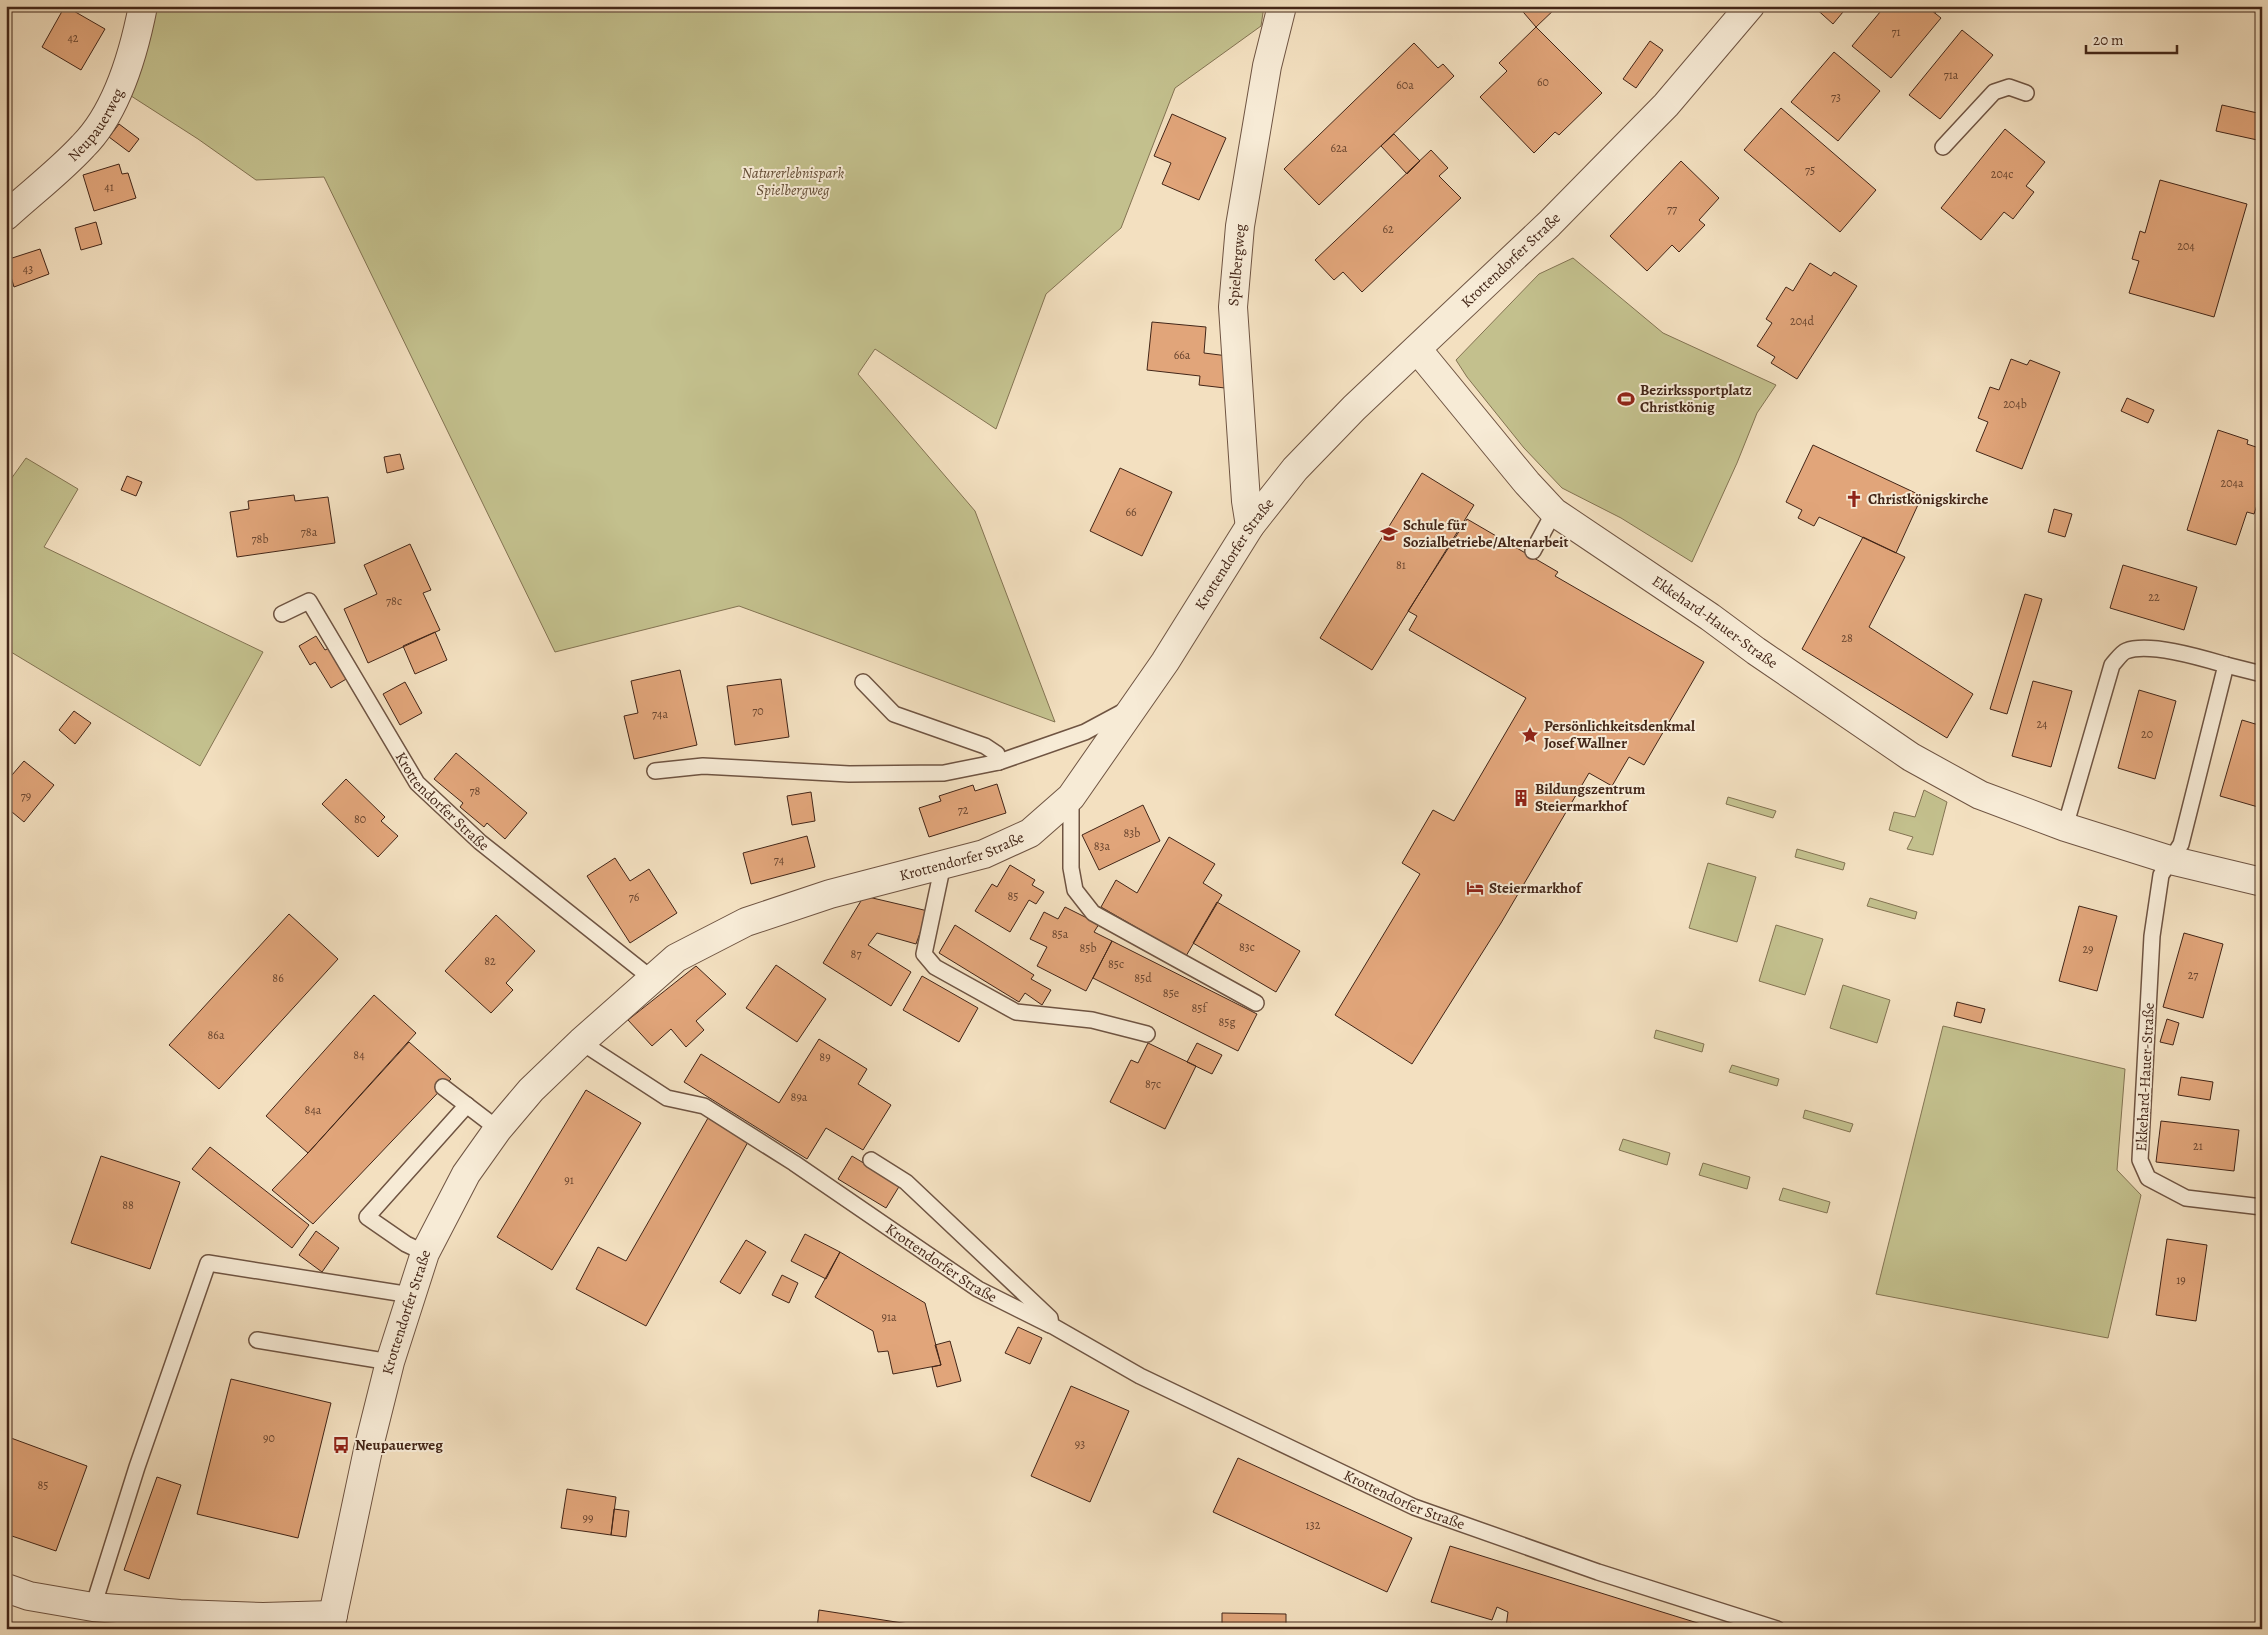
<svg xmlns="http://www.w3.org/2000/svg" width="2268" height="1635" font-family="Alegreya,serif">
<rect width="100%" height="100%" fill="#f3e0c0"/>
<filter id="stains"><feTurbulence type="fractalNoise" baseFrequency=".004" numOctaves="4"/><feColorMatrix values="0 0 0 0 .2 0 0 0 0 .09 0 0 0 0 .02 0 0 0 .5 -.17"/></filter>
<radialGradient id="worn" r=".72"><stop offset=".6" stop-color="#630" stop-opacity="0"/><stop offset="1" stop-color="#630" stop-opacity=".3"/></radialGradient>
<!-- green -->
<path fill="#c3c08d" stroke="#837352" d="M 153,6 L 1264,6 L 1261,26 L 1175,88 L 1121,228 L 1046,294 L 996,429 L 875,349 L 858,374 L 975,511 L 1055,722 L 739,606 L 555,652 L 324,177 L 256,180 L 198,139 L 128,94 Z
M 1573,258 L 1663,333 L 1776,385 L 1757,413 L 1737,463 L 1692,562 L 1621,518 L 1562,488 L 1524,448 L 1467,377 L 1456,360 L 1539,274 Z
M 26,458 L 78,489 L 44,547 L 263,652 L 200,766 L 6,649 L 6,486 Z
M 1924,790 L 1947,802 L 1933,855 L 1907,849 L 1913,837 L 1889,830 L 1894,812 L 1915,817 Z
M 1728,797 L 1776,811 L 1773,818 L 1726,804 Z
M 1797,849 L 1845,863 L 1843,870 L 1795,857 Z
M 1708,863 L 1756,877 L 1737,942 L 1689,928 Z
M 1870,898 L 1917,912 L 1915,919 L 1867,906 Z
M 1776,925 L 1823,939 L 1805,995 L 1759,981 Z
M 1843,985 L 1890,1000 L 1877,1043 L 1830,1028 Z
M 1943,1026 L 2125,1069 L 2117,1170 L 2141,1195 L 2108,1338 L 1876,1294 Z
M 1656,1030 L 1704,1044 L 1702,1052 L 1654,1038 Z
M 1732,1065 L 1779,1079 L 1777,1086 L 1729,1072 Z
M 1805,1110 L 1853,1124 L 1850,1132 L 1803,1118 Z
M 1623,1139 L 1670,1153 L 1667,1165 L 1619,1150 Z
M 1703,1163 L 1750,1177 L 1747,1189 L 1699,1175 Z
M 1783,1188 L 1830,1202 L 1827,1213 L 1779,1200 Z"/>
<!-- building -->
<path fill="#e1a57a" stroke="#432618" d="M 65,6 L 105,29 L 81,70 L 42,47 Z
M 1518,6 L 1558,6 L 1536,27 Z
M 1813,6 L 1848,6 L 1833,24 Z
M 1885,6 L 1926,6 L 1941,18 L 1891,78 L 1852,46 Z
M 1926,6 L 1940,6 L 1935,13 Z
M 1536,27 L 1602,93 L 1559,135 L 1555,132 L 1534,153 L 1480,97 L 1507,71 L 1499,63 Z
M 1962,30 L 1993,55 L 1940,119 L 1909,95 Z
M 1650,41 L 1663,50 L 1636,88 L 1623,79 Z
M 1414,43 L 1438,68 L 1443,64 L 1454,76 L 1319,205 L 1284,169 Z
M 1834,52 L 1880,91 L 1838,141 L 1791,102 Z
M 2222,105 L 2262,114 L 2262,141 L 2216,131 Z
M 1781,108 L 1876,190 L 1840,232 L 1744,150 Z
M 1172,114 L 1226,138 L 1199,200 L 1162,184 L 1171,163 L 1154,156 Z
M 119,124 L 139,139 L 129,152 L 109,137 Z
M 2005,129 L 2045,162 L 2026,186 L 2034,192 L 2013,219 L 2004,212 L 1981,240 L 1941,208 Z
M 1394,134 L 1420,161 L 1407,174 L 1381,146 Z
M 1431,150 L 1448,168 L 1439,176 L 1461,198 L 1362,292 L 1343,272 L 1334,280 L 1315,260 Z
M 1681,161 L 1719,198 L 1699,220 L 1705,225 L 1679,252 L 1672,245 L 1647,271 L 1610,236 Z
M 119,164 L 122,174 L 128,173 L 136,198 L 94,211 L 83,175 Z
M 2160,180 L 2247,204 L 2214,317 L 2129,293 L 2139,261 L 2132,259 L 2140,231 L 2145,233 Z
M 96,222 L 102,244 L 81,250 L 75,228 Z
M 40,249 L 49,274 L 14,287 L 6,260 Z
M 1810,263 L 1831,276 L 1834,272 L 1857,286 L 1797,379 L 1771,363 L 1775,357 L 1757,346 L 1772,323 L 1766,319 L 1786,287 L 1793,291 Z
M 1152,322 L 1206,327 L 1204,353 L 1228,356 L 1225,388 L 1199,385 L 1200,376 L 1147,370 Z
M 2011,359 L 2027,365 L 2030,360 L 2060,372 L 2022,469 L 1976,451 L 1988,422 L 1978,418 L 1990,387 L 1999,390 Z
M 2127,398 L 2154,410 L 2148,423 L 2121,411 Z
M 2218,430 L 2248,440 L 2247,444 L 2262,449 L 2262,462 L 2257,476 L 2262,477 L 2262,490 L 2254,514 L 2247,512 L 2236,545 L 2187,530 Z
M 1813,445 L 1922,496 L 1896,553 L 1819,517 L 1814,526 L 1798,518 L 1802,510 L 1786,502 Z
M 400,454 L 404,469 L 387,473 L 384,457 Z
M 1120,468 L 1172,492 L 1142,556 L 1090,531 Z
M 1422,473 L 1474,505 L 1372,670 L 1320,638 Z
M 127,476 L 142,482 L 136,496 L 121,490 Z
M 294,495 L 295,501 L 328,497 L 335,543 L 237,557 L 230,512 L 249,509 L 248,501 Z
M 2054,509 L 2072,514 L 2065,537 L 2048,532 Z
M 1467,519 L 1558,572 L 1555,576 L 1704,662 L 1644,765 L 1629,757 L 1612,786 L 1589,773 L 1501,923 L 1412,1064 L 1335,1015 L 1420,874 L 1402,863 L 1433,810 L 1454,821 L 1526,698 L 1409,630 L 1417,616 L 1408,611 Z
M 1863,537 L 1905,557 L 1869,627 L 1973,694 L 1947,738 L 1802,649 Z
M 410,544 L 431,590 L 423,593 L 440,630 L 368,663 L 344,609 L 377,594 L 364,565 Z
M 2123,565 L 2197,587 L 2184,630 L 2110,608 Z
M 2025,594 L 2042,599 L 2007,714 L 1990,709 Z
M 435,632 L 447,660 L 415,674 L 403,646 Z
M 316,636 L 325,650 L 329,648 L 348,678 L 331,688 L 315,662 L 310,665 L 299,646 Z
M 680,670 L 697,745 L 634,759 L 624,716 L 638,713 L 631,681 Z
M 781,679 L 789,737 L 735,745 L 727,686 Z
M 2033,681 L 2072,691 L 2051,767 L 2012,756 Z
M 405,682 L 422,713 L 400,725 L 383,694 Z
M 2139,690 L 2176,701 L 2155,779 L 2118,768 Z
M 74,711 L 91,723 L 75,744 L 59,730 Z
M 2242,720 L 2262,726 L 2262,796 L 2258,807 L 2220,796 Z
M 456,753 L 527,813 L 505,839 L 487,823 L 484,827 L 460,807 L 463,803 L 434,779 Z
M 24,761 L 54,785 L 24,822 L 6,807 L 6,782 Z
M 346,779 L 385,817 L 381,821 L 398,836 L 378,857 L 322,804 Z
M 997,784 L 1006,813 L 929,837 L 919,808 L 941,801 L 939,796 L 973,785 L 975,791 Z
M 811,792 L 815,821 L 792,825 L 787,796 Z
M 1143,805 L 1160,841 L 1099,870 L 1082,835 Z
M 807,836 L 815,867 L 751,884 L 743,853 Z
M 1169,837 L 1215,864 L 1203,883 L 1222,895 L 1186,956 L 1101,907 L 1116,880 L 1137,893 Z
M 615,858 L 630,881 L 649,869 L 677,913 L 630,943 L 587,876 Z
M 1010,865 L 1035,880 L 1032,885 L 1044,892 L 1036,904 L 1029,900 L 1010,932 L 975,911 L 992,884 L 997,887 Z
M 864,896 L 928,911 L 916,944 L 877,933 L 868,945 L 911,972 L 891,1006 L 823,963 Z
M 1217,902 L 1300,951 L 1276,992 L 1193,943 Z
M 2079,906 L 2117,916 L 2097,991 L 2059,981 Z
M 1065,907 L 1099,924 L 1094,932 L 1112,941 L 1086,991 L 1037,966 L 1047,947 L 1030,939 L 1044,912 L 1058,919 Z
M 289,914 L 338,959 L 219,1089 L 169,1045 Z
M 496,915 L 535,951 L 506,983 L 513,990 L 491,1013 L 445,971 Z
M 955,925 L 1034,975 L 1031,979 L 1051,990 L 1042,1005 L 1025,993 L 1019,1002 L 939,953 Z
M 2184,933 L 2223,944 L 2203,1018 L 2163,1007 Z
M 1112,941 L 1257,1014 L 1238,1051 L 1093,978 Z
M 776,965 L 826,999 L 797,1042 L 746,1008 Z
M 696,966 L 726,994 L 696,1021 L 704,1030 L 686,1047 L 671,1029 L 652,1046 L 628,1020 Z
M 922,976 L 978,1008 L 959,1042 L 903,1010 Z
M 374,995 L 416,1033 L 308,1153 L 266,1116 Z
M 1957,1002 L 1985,1009 L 1981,1023 L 1954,1016 Z
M 2167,1019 L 2179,1023 L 2173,1045 L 2160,1042 Z
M 819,1039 L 867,1069 L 858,1084 L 891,1105 L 863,1150 L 826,1128 L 807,1159 L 684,1082 L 701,1054 L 779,1103 Z
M 409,1042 L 451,1079 L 313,1224 L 272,1190 L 308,1153 Z
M 1148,1043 L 1196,1066 L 1165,1129 L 1110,1102 L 1131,1060 L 1138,1063 Z
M 1197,1043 L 1222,1055 L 1212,1074 L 1187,1062 Z
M 2181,1077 L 2213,1082 L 2210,1100 L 2178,1095 Z
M 586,1090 L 641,1123 L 552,1270 L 497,1237 Z
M 708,1118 L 748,1142 L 646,1326 L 576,1289 L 598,1247 L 626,1261 Z
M 2161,1121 L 2239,1130 L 2234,1171 L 2156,1162 Z
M 210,1147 L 309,1225 L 292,1248 L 192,1169 Z
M 101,1156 L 180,1182 L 150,1269 L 71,1243 Z
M 852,1156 L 900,1185 L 886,1208 L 838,1179 Z
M 316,1231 L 339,1248 L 322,1272 L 299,1255 Z
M 805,1234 L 840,1252 L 826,1279 L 791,1261 Z
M 2167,1239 L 2207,1245 L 2196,1321 L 2156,1315 Z
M 746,1240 L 766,1252 L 740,1294 L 720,1282 Z
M 840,1252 L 925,1303 L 941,1365 L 893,1374 L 888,1351 L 878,1352 L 873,1331 L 815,1297 Z
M 782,1275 L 798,1283 L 789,1303 L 772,1295 Z
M 1018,1327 L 1042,1338 L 1030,1364 L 1005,1353 Z
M 950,1341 L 961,1381 L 937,1387 L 932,1367 L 941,1365 L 935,1345 Z
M 231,1379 L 331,1403 L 298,1538 L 197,1514 Z
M 1071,1386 L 1129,1411 L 1090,1502 L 1031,1476 Z
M 11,1438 L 87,1466 L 56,1551 L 6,1534 L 6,1453 Z
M 1238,1458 L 1412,1538 L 1387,1592 L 1213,1512 Z
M 157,1477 L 181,1485 L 149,1579 L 124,1570 Z
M 567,1489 L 616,1497 L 611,1535 L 561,1528 Z
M 614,1509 L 629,1511 L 626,1537 L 611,1535 Z
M 1450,1546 L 1617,1598 L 1717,1629 L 1542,1629 L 1530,1623 L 1528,1629 L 1512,1629 L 1506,1627 L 1508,1612 L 1497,1607 L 1492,1620 L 1431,1602 Z
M 819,1610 L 941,1629 L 817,1629 Z
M 1222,1613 L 1286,1614 L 1286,1629 L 1222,1629 Z
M 1124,1626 L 1147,1628 L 1124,1629 Z"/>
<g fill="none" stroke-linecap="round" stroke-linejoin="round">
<!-- lane casing -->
<g stroke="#6f5442" stroke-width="18">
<g id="lane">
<path d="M 1943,147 L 1994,92 L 2009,87 L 2026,93"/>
<path d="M 1533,551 L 1554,512"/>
<path id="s1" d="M 282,614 L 309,601 L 417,783 L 480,842 L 651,978"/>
<path d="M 2226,665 L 2262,674"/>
<path d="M 863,682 L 894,714 L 985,746 L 997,754 L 999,762"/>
<path d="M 655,771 L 703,766 L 849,774 L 944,773 L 999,762 L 1085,732 L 1126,710"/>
<path d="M 1071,797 L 1071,868 L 1075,890 L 1093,913 L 1256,1003"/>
<path d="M 2065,827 L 2112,665 C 2116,661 2121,653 2126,651 C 2149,642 2202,658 2226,665 L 2181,844 L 2161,875 L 2152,936 L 2140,1160 L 2148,1178 L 2186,1198 L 2262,1207"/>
<path d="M 943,864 L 924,954 L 935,967 L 1016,1012 L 1092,1020 L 1147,1034"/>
<path id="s2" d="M 581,1042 L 667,1098 L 704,1106 L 794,1163 L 978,1289 L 1050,1325"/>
<path d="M 443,1087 L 498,1129"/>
<path id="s3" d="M 871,1160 L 906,1182 L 1050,1318 L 1051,1325 L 1140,1376 L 1414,1507 L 1598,1572 L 1777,1629"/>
<path d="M 425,1253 L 406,1244 L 367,1217 L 467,1105"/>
<path d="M 257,1340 L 390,1362"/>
<path d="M 93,1607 L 137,1467 L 208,1263 L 411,1295"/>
</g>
</g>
<!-- street casing -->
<g stroke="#6f5442" stroke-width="30">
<g id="street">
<path id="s4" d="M 6,216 C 31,193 60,171 83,146 C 117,112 134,52 143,6"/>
<path id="s5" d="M 1417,349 L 1527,483 L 1554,512 L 1710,617 L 1756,651 L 1911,757 L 1980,795 L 2065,827 L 2170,860 L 2262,882"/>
<path id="s6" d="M 1250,526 L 1246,501 L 1233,307 L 1240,226 L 1267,66 L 1282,6"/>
<path d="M 6,1588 L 29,1596 L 93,1607 L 180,1614 L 263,1617 L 333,1615"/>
<path id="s7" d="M 330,1629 L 368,1450 L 390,1362 L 425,1253 L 466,1174 L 498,1129 L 531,1090 L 581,1042 L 676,958 L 746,922 L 830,894 L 984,854 L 1030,833 L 1071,797 L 1165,662 L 1250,526 L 1295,469 L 1354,408 L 1549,224 L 1666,105 L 1750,6"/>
</g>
</g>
<!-- lane -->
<use href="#lane" stroke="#f7ebd6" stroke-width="15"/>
<!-- street -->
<use href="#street" stroke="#f7ebd6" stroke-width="28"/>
</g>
<!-- icons -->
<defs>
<g id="stadium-bare" transform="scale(1.35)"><path d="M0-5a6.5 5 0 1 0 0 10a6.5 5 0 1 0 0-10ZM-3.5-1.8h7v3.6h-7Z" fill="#8f2418" stroke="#f7ebd6" stroke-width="2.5" paint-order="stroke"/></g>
<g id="church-bare" transform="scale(1.35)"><path d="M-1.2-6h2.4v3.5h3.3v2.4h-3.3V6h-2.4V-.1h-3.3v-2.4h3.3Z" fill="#8f2418" stroke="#f7ebd6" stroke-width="2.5" paint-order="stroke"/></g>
<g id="school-bare" transform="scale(1.35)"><path d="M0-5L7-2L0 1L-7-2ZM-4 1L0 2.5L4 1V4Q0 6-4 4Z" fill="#8f2418" stroke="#f7ebd6" stroke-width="2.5" paint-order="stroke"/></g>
<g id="sight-bare" transform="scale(1.35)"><path d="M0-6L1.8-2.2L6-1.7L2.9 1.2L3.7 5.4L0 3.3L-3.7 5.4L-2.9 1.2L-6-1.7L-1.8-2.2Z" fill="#8f2418" stroke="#f7ebd6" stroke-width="2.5" paint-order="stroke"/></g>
<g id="building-bare" transform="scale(1.35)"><path d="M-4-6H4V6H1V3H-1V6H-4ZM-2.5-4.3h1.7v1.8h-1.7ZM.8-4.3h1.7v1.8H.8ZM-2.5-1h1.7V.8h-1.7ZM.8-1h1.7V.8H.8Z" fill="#8f2418" stroke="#f7ebd6" stroke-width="2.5" paint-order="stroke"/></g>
<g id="hotel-bare" transform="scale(1.35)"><path d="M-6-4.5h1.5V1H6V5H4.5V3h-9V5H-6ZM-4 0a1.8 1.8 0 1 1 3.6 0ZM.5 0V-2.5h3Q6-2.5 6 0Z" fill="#8f2418" stroke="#f7ebd6" stroke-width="2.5" paint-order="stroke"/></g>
<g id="bus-bare" transform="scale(1.35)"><path d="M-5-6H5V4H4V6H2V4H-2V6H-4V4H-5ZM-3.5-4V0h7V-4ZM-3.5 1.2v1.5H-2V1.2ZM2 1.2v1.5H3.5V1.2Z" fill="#8f2418" stroke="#f7ebd6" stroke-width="2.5" paint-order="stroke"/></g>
</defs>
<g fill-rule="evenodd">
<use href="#stadium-bare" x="1626" y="399"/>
<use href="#church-bare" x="1854" y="499"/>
<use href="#school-bare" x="1389" y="534"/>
<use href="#sight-bare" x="1530" y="735"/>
<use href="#building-bare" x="1521" y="798"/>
<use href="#hotel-bare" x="1475" y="888"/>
<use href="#bus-bare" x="341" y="1445"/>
</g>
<g text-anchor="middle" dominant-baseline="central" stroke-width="4" stroke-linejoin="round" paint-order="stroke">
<!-- number labels -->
<g font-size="12" fill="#6a4630">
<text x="1896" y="32">71</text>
<text x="73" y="38">42</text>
<text x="1951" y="75">71a</text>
<text x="1543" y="82">60</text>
<text x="1405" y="85">60a</text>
<text x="1836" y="97">73</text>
<text x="1339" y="148">62a</text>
<text x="1810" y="170">75</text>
<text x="2002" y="174">204c</text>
<text x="109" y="187">41</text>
<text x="1672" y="209">77</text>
<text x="1388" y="229">62</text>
<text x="2186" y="246">204</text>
<text x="28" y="269">43</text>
<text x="1802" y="321">204d</text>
<text x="1182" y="355">66a</text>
<text x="2015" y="404">204b</text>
<text x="2232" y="483">204a</text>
<text x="1131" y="512">66</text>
<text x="309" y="532">78a</text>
<text x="260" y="539">78b</text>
<text x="1401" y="565">81</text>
<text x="2154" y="597">22</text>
<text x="394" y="601">78c</text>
<text x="1847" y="638">28</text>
<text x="758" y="711">70</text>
<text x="660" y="714">74a</text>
<text x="2042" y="724">24</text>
<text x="2147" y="734">20</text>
<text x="475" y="791">78</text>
<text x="26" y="796">79</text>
<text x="963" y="810">72</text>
<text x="360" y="819">80</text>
<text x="1132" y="833">83b</text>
<text x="1102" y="846">83a</text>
<text x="779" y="860">74</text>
<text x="1013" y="896">85</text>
<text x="634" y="897">76</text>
<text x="1060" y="934">85a</text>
<text x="1247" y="947">83c</text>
<text x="1088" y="948">85b</text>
<text x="2088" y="949">29</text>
<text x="856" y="954">87</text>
<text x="490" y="961">82</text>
<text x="1116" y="964">85c</text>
<text x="2193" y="975">27</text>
<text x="278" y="978">86</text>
<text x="1143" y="978">85d</text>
<text x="1171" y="993">85e</text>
<text x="1199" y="1008">85f</text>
<text x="1227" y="1022">85g</text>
<text x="216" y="1035">86a</text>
<text x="359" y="1055">84</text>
<text x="825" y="1057">89</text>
<text x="1153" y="1084">87c</text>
<text x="799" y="1097">89a</text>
<text x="313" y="1110">84a</text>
<text x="2198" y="1146">21</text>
<text x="569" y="1180">91</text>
<text x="128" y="1205">88</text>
<text x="2181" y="1280">19</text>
<text x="889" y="1317">91a</text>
<text x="269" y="1438">90</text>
<text x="1080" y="1444">93</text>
<text x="43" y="1485">85</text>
<text x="588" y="1518">99</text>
<text x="1313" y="1525">132</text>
</g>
<!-- street labels -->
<g font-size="15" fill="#432618" stroke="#f7ebd6">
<text stroke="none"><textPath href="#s4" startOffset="129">Neupauerweg</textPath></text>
<text stroke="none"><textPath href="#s7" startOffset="1909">Krottendorfer Straße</textPath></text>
<text stroke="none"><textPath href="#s6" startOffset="262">Spielbergweg</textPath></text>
<text stroke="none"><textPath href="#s7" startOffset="1504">Krottendorfer Straße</textPath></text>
<text stroke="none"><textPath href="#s5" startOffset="408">Ekkehard-Hauer-Straße</textPath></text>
<text stroke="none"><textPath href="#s1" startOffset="272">Krottendorfer Straße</textPath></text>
<text stroke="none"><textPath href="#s7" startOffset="1084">Krottendorfer Straße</textPath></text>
<text transform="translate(2145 1077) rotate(-87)">Ekkehard-Hauer-Straße</text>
<text stroke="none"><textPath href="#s2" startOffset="425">Krottendorfer Straße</textPath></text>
<text stroke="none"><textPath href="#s7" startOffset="326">Krottendorfer Straße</textPath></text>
<text stroke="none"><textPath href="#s3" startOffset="641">Krottendorfer Straße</textPath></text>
</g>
<!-- park labels -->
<g font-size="15" font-style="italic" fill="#634c35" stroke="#f7ebd6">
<text x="793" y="173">Naturerlebnispark<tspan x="793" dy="17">Spielbergweg</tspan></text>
</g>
<!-- poi labels -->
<g font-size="15" font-weight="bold" fill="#432618" stroke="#f7ebd6" text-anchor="start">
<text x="1640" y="390">Bezirkssportplatz<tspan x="1640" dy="17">Christkönig</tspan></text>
<text x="1868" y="499">Christkönigskirche</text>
<text x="1403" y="525">Schule für<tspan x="1403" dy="17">Sozialbetriebe/Altenarbeit</tspan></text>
<text x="1544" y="726">Persönlichkeitsdenkmal<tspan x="1544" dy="17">Josef Wallner</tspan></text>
<text x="1535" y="789">Bildungszentrum<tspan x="1535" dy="17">Steiermarkhof</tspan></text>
<text x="1489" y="888">Steiermarkhof</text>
<text x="355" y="1445">Neupauerweg</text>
</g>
</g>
<!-- margin -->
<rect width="2268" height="1635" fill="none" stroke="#f3e0c0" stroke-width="25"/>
<rect x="8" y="8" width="2253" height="1620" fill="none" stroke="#432618" stroke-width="2.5"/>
<rect x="12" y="12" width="2243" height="1610" fill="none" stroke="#432618"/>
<!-- scale -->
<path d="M2086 45v8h91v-8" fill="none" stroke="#432618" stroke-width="2.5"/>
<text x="2093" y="45" font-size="15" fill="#432618" stroke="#f7ebd6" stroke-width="4" paint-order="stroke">20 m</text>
<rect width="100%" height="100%" filter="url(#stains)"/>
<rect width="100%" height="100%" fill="url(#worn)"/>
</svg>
